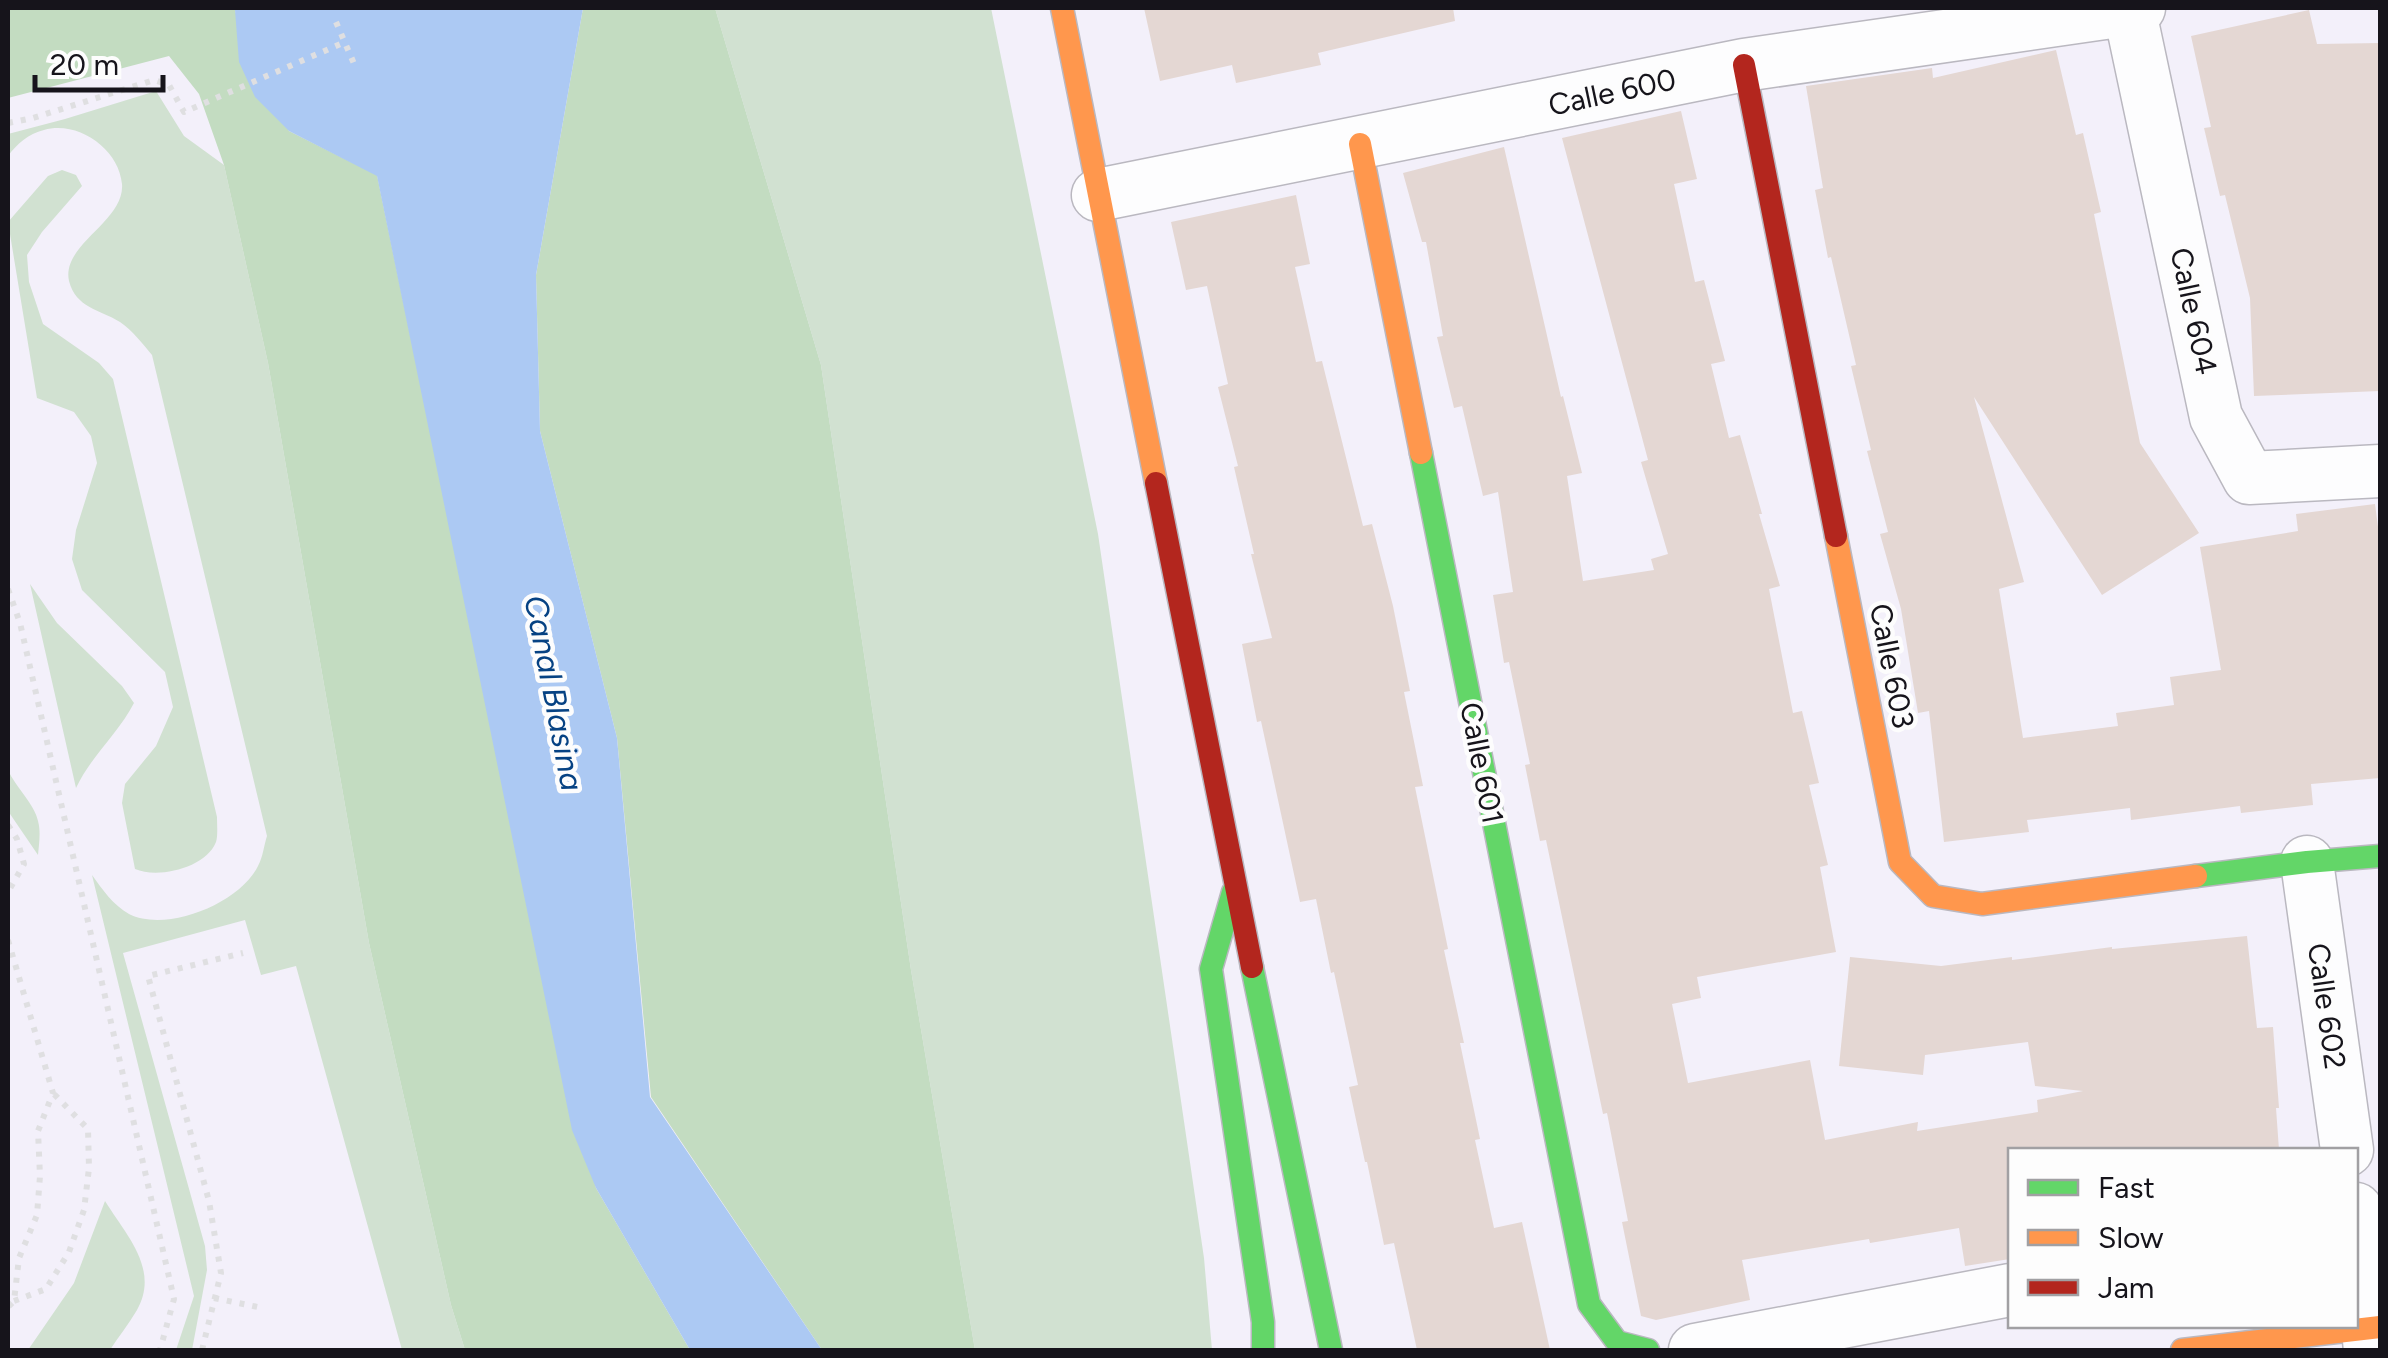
<svg xmlns="http://www.w3.org/2000/svg" width="2388" height="1358" font-family="Figtree,sans-serif">
<rect width="100%" height="100%" fill="#f3f0fa"/>
<!-- green -->
<path fill="#d1e1d1" d="M 715,8 L 991,8 L 1098,534 L 1204,1258 L 1212,1350 L 975,1350 L 911,970 L 821,365 Z
M 156,91 L 184,136 L 224,165 L 268,363 L 369,943 L 451,1305 L 465,1350 L 402,1350 L 296,966 L 261,975 L 245,920 L 123,953 L 205,1246 L 207,1270 L 192,1350 L 176,1350 L 194,1296 L 92,875 C 102,889 113,905 129,914 C 167,933 240,903 258,866 C 263,857 264,845 267,836 L 152,355 C 142,343 133,331 120,322 C 99,309 76,308 69,281 C 61,244 125,222 122,184 C 119,149 78,120 44,130 C 28,134 17,144 8,156 L 8,134 L 65,119 Z
M 62,170 L 76,175 L 82,186 L 42,232 L 27,255 L 29,282 L 43,324 L 99,363 L 113,379 L 217,817 C 217,824 218,836 216,842 C 206,868 158,879 135,869 L 122,803 L 125,784 L 156,746 L 173,707 L 165,672 L 82,590 L 72,559 L 76,530 L 97,463 L 91,436 L 74,412 L 37,398 L 8,222 L 48,176 Z
M 30,584 L 57,623 L 122,686 L 134,703 C 118,734 91,756 76,788 Z
M 8,770 C 15,786 35,805 38,821 C 41,832 39,844 38,855 L 8,811 Z
M 105,1201 C 126,1235 160,1269 137,1310 C 129,1324 118,1337 110,1350 L 28,1350 L 74,1283 Z"/>
<!-- forest -->
<path fill="#c3dcc1" d="M 8,8 L 237,8 L 235,11 L 289,131 L 377,175 L 476,652 L 596,1188 L 690,1350 L 465,1350 L 451,1305 L 369,943 L 268,363 L 224,165 L 199,94 L 169,56 L 8,98 Z
M 583,8 L 715,8 L 821,365 L 911,970 L 975,1350 L 822,1350 L 651,1097 L 617,738 L 540,431 L 536,275 Z"/>
<!-- water -->
<path fill="#acc9f3" d="M 237,8 L 583,8 L 536,275 L 540,431 L 617,738 L 650,1097 L 822,1350 L 690,1350 L 596,1188 L 572,1130 L 377,176 L 289,131 L 255,97 L 239,62 L 235,10 Z"/>
<!-- building -->
<path fill="#e4d7d3" d="M 1144,8 L 1453,8 L 1455,21 L 1318,53 L 1321,65 L 1236,83 L 1232,65 L 1160,81 Z
M 2309,10 L 2317,44 L 2380,43 L 2380,391 L 2254,396 L 2250,298 L 2225,195 L 2220,196 L 2204,128 L 2211,127 L 2191,36 Z
M 2056,50 L 2076,135 L 2083,133 L 2101,212 L 2094,214 L 2140,443 L 2199,533 L 2102,595 L 1974,397 L 2024,582 L 1999,589 L 2023,738 L 2118,726 L 2116,713 L 2174,705 L 2170,677 L 2221,670 L 2200,547 L 2298,531 L 2296,514 L 2375,504 L 2380,542 L 2380,778 L 2311,784 L 2313,805 L 2241,813 L 2240,806 L 2131,820 L 2130,808 L 2027,820 L 2029,832 L 1944,842 L 1929,711 L 1918,713 L 1901,609 L 1880,534 L 1888,532 L 1867,451 L 1871,450 L 1851,366 L 1856,365 L 1831,257 L 1828,258 L 1815,190 L 1823,188 L 1806,86 L 1932,68 L 1933,78 Z
M 1681,111 L 1697,179 L 1674,184 L 1695,282 L 1704,280 L 1725,361 L 1711,364 L 1729,438 L 1740,435 L 1762,514 L 1759,514 L 1780,586 L 1769,589 L 1793,713 L 1802,711 L 1819,783 L 1809,785 L 1828,865 L 1820,867 L 1836,952 L 1697,977 L 1701,998 L 1672,1004 L 1688,1083 L 1810,1060 L 1825,1140 L 1918,1122 L 1917,1131 L 2038,1112 L 2037,1100 L 2083,1091 L 2035,1086 L 2028,1042 L 1925,1055 L 1923,1075 L 1839,1066 L 1850,957 L 1941,966 L 2012,957 L 2012,960 L 2112,947 L 2112,949 L 2247,936 L 2257,1028 L 2273,1027 L 2279,1108 L 2276,1108 L 2279,1150 L 2010,1150 L 2010,1259 L 1965,1266 L 1959,1228 L 1870,1243 L 1869,1239 L 1742,1260 L 1750,1300 L 1656,1320 L 1641,1316 L 1622,1222 L 1628,1221 L 1607,1113 L 1603,1114 L 1546,840 L 1540,841 L 1525,765 L 1530,764 L 1509,662 L 1504,663 L 1493,595 L 1513,592 L 1498,492 L 1483,496 L 1462,406 L 1454,408 L 1437,337 L 1443,336 L 1426,242 L 1422,242 L 1403,173 L 1504,147 L 1561,397 L 1563,396 L 1582,473 L 1567,476 L 1583,581 L 1654,570 L 1651,559 L 1668,554 L 1641,462 L 1648,460 L 1562,138 Z
M 1296,195 L 1310,264 L 1295,267 L 1316,362 L 1322,361 L 1363,526 L 1372,524 L 1393,606 L 1410,691 L 1404,692 L 1423,786 L 1415,787 L 1448,949 L 1444,950 L 1464,1043 L 1460,1043 L 1480,1139 L 1475,1140 L 1494,1228 L 1522,1222 L 1550,1350 L 1417,1350 L 1394,1243 L 1384,1245 L 1367,1162 L 1365,1162 L 1349,1087 L 1358,1085 L 1334,972 L 1331,973 L 1316,899 L 1300,902 L 1261,721 L 1257,722 L 1242,644 L 1272,638 L 1251,554 L 1254,554 L 1234,467 L 1238,466 L 1218,387 L 1228,384 L 1207,286 L 1186,290 L 1171,222 Z"/>
<g fill="none" stroke-linecap="round" stroke-linejoin="round">
<!-- street casing -->
<g stroke="#bab8c0" stroke-width="55">
<path id="street" d="M 2129,8 L 2216,417 L 2249,478 L 2380,471
M 1098,195 L 1744,65 L 2139,8
M 2307,862 L 2347,1150
M 2356,1209 L 2370,1350
M 1695,1350 L 2010,1290"/>
</g>
<!-- fast casing -->
<g stroke="#bab8c0" stroke-width="25">
<path id="fast" d="M 1421,453 L 1589,1304 L 1617,1342 L 1648,1350
M 2196,876 L 2307,862 L 2380,856
M 1233,892 L 1211,969 L 1263,1322 L 1263,1350
M 1252,967 L 1331,1350"/>
</g>
<!-- slow casing -->
<g stroke="#bab8c0" stroke-width="25">
<path id="slow" d="M 1062,8 L 1156,483
M 1360,144 L 1421,453
M 1836,536 L 1900,862 L 1933,896 L 1982,904 L 2196,876
M 2182,1350 L 2380,1327"/>
</g>
<!-- jam casing -->
<g stroke="#bab8c0" stroke-width="25">
<path id="jam" d="M 1744,65 L 1836,536
M 1156,483 L 1252,967"/>
</g>
<!-- path -->
<path stroke="#dfdfe1" stroke-width="6" stroke-dasharray="5 8" stroke-linecap="butt" d="M 336,22 L 355,66
M 8,123 L 33,118 L 154,80 L 169,85 L 184,112 L 345,42
M 8,589 L 20,623 L 174,1299 L 160,1350
M 8,825 L 17,839 L 24,864 L 8,892
M 8,940 L 53,1093 L 38,1131 L 40,1176 L 37,1215 L 19,1258 L 14,1301 L 8,1307
M 214,1298 L 258,1307
M 14,1301 L 46,1289 L 69,1252 L 84,1210 L 89,1168 L 88,1129 L 53,1093
M 202,1350 L 221,1273 L 209,1201 L 148,976 L 243,953"/>
<!-- street -->
<use href="#street" stroke="#fdfdfe" stroke-width="52"/>
<!-- fast -->
<use href="#fast" stroke="#63d668" stroke-width="22"/>
<!-- slow -->
<use href="#slow" stroke="#ff974d" stroke-width="22"/>
<!-- jam -->
<use href="#jam" stroke="#b3261e" stroke-width="22"/>
</g>
<g text-anchor="middle" dominant-baseline="central" stroke-width="9" stroke-linejoin="round" paint-order="stroke">
<!-- street labels -->
<g font-size="30" fill="#16141b" stroke="#fdfdfd">
<text transform="translate(1612 92) rotate(-12)">Calle 600</text>
<text transform="translate(2194 311) rotate(78)">Calle 604</text>
<text transform="translate(1892 666) rotate(79)">Calle 603</text>
<text transform="translate(1482 763) rotate(79)">Calle 601</text>
<text transform="translate(2327 1006) rotate(82)">Calle 602</text>
</g>
<!-- water labels -->
<g font-size="32" font-style="italic" fill="#064283" stroke="#fdfdfd">
<text transform="translate(554 693) rotate(79)">Canal Blasina</text>
</g>
</g>
<!-- border -->
<rect width="2388" height="1358" fill="none" stroke="#16141b" stroke-width="20"/>
<!-- legend -->
<rect x="2008" y="1148" width="350" height="180" fill="#fdfdfd" stroke="#a1a0a3" stroke-width="2.5"/>
<rect x="2028" y="1180" width="50" height="15" fill="#63d668" stroke="#a1a0a3" stroke-width="2.5"/>
<text x="2098" y="1198" font-size="30" fill="#16141b">Fast</text>
<rect x="2028" y="1230" width="50" height="15" fill="#ff974d" stroke="#a1a0a3" stroke-width="2.5"/>
<text x="2098" y="1248" font-size="30" fill="#16141b">Slow</text>
<rect x="2028" y="1280" width="50" height="15" fill="#b3261e" stroke="#a1a0a3" stroke-width="2.5"/>
<text x="2098" y="1298" font-size="30" fill="#16141b">Jam</text>
<!-- scale -->
<path d="M35 75v15h128v-15" fill="none" stroke="#16141b" stroke-width="5"/>
<text x="50" y="75" font-size="30" fill="#16141b" stroke="#fdfdfd" stroke-width="8" paint-order="stroke">20 m</text>
</svg>
